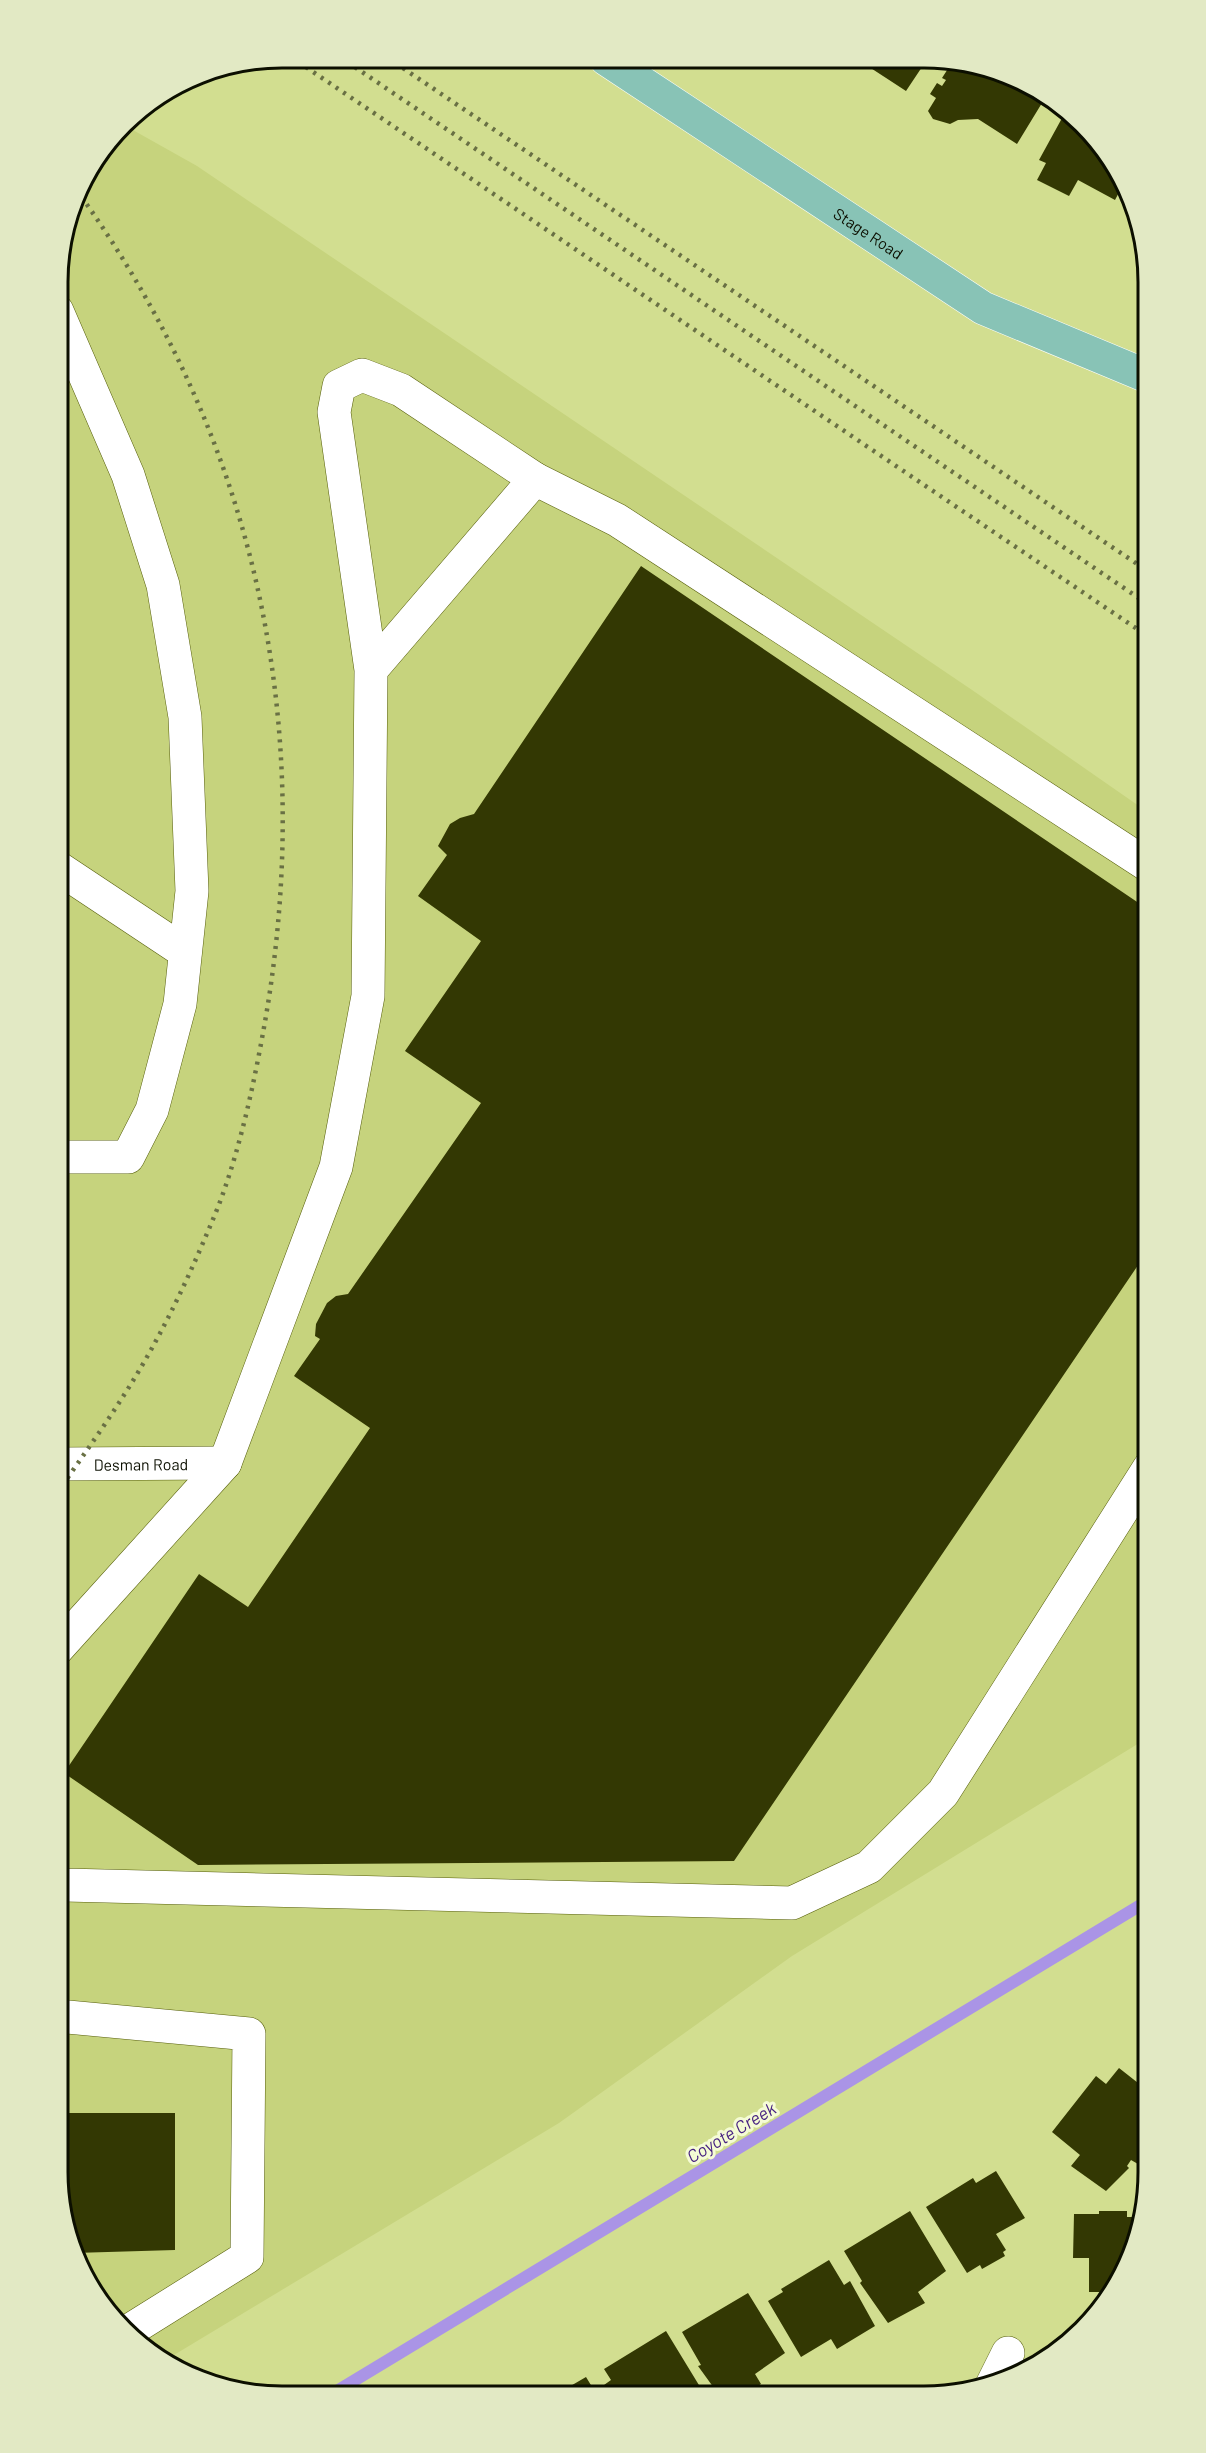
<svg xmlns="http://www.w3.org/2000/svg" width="1206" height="2453" font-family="Barlow,sans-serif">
<rect width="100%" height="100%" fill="#d2de90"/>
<!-- built -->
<path fill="#c6d37d" d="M 124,125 L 197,166 L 975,692 L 1149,813 L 1149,1737 L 792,1956 L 559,2123 L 164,2361 L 134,2340 L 95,2296 L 69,2243 L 57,2171 L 58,267 L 80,182 Z"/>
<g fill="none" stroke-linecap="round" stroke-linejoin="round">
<!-- stream -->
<path stroke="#aa94e6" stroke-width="12" d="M 332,2394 L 1149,1900"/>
</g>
<!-- building -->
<path fill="#333803" d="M 860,61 L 926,61 L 906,91 Z
M 953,61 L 968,61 L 1012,76 L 1008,82 L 1042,103 L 1017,144 L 978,119 L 958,120 L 950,124 L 933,119 L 928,111 L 936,98 L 930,94 L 937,83 L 942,86 L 946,80 L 942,78 Z
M 1067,109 L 1111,157 L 1124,183 L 1115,200 L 1078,180 L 1069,196 L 1037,180 L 1046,163 L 1039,160 Z
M 641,566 L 1149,910 L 1149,1249 L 734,1861 L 198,1865 L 64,1773 L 199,1574 L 248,1607 L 370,1428 L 294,1376 L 320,1339 L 315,1336 L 316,1324 L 327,1303 L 336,1296 L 348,1294 L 481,1103 L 405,1051 L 481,941 L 418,896 L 447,855 L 438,846 L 450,824 L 460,818 L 474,814 Z
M 1119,2068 L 1147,2090 L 1149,2088 L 1149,2165 L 1142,2160 L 1138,2164 L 1131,2160 L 1127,2166 L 1129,2168 L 1106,2191 L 1071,2166 L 1080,2155 L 1052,2132 L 1096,2076 L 1106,2084 Z
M 57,2113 L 175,2113 L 175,2250 L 74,2253 L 69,2243 L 57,2171 Z
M 996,2171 L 1025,2218 L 996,2234 L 1006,2250 L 1003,2252 L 1005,2256 L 982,2269 L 980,2265 L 967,2273 L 926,2207 L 973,2178 L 976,2183 Z
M 910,2211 L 946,2271 L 918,2292 L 925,2303 L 888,2323 L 860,2283 L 862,2281 L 844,2251 Z
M 1099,2211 L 1127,2211 L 1127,2217 L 1141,2217 L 1132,2257 L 1112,2292 L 1089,2292 L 1089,2258 L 1073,2258 L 1074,2214 L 1099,2214 Z
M 829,2260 L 844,2285 L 850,2281 L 875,2326 L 837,2349 L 831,2339 L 801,2357 L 768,2301 L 783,2292 L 781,2289 Z
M 748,2293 L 785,2353 L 755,2374 L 761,2384 L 743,2395 L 719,2395 L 698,2366 L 701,2365 L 682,2332 Z
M 1091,2303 L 1105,2303 L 1091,2319 Z
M 666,2331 L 705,2395 L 610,2395 L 604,2385 L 611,2380 L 604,2369 Z
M 586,2377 L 597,2395 L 555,2395 Z"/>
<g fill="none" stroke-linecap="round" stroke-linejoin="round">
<!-- minor casing -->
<g stroke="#575f0b" stroke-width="34">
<g id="minor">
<path d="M 535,479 L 617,520 L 1149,866"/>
<path d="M 57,867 L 185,952"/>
<path d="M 57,1157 L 128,1157 L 152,1110 L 180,1004 L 192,891 L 185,717 L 163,585 L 128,475 L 57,311"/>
<path id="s1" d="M 57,1464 L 225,1463"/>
<path d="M 57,1649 L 225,1463 L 336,1167 L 368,996 L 371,670 L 334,412 L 339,386 L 362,375 L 401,390 L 535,479 L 371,670"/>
<path d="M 57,1882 L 65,1885 L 792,1903 L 869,1867 L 943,1793 L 1149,1468"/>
<path d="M 57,2016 L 249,2034 L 247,2257 L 127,2332"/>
<path d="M 992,2385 L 1008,2353"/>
</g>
</g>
<!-- major casing -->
<g stroke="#fff" stroke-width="34">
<g id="major">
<path id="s2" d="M 606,59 L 983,308 L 1149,377"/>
</g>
</g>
<!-- minor -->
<use href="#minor" stroke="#fff" stroke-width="33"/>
<!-- major -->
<use href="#major" stroke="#88c3b6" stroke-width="33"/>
<!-- rail -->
<path stroke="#697044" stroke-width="4.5" stroke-dasharray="3 6" stroke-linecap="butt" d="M 291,57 L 1149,637
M 340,57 L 1149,605
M 388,58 L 1149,572
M 57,1493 C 80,1460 103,1428 124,1395 C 162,1336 192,1271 218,1207 C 241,1147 255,1079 266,1016 C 316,720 254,436 78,192"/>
</g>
<g text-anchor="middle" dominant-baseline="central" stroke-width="6" stroke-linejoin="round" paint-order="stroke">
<!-- street labels -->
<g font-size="16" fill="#0c0f00" stroke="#f5fcd5">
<text stroke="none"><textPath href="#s2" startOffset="315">Stage Road</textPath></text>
<text stroke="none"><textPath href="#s1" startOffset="84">Desman Road</textPath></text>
</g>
<!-- water labels -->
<g font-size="18" font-style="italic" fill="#472281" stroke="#f5fcd5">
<text transform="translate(731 2132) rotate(-31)">Coyote Creek</text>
</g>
</g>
<!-- crop -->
<path d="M0 0H1206V2453H0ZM282 68H924A214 214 0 0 1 1138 282V2172A214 214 0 0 1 924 2386H282A214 214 0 0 1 68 2172V282A214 214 0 0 1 282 68Z" fill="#e2e9c4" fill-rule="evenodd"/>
<path fill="none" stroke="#0c0f00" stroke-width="3" d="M282 68H924A214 214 0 0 1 1138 282V2172A214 214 0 0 1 924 2386H282A214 214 0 0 1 68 2172V282A214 214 0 0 1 282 68Z"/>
</svg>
